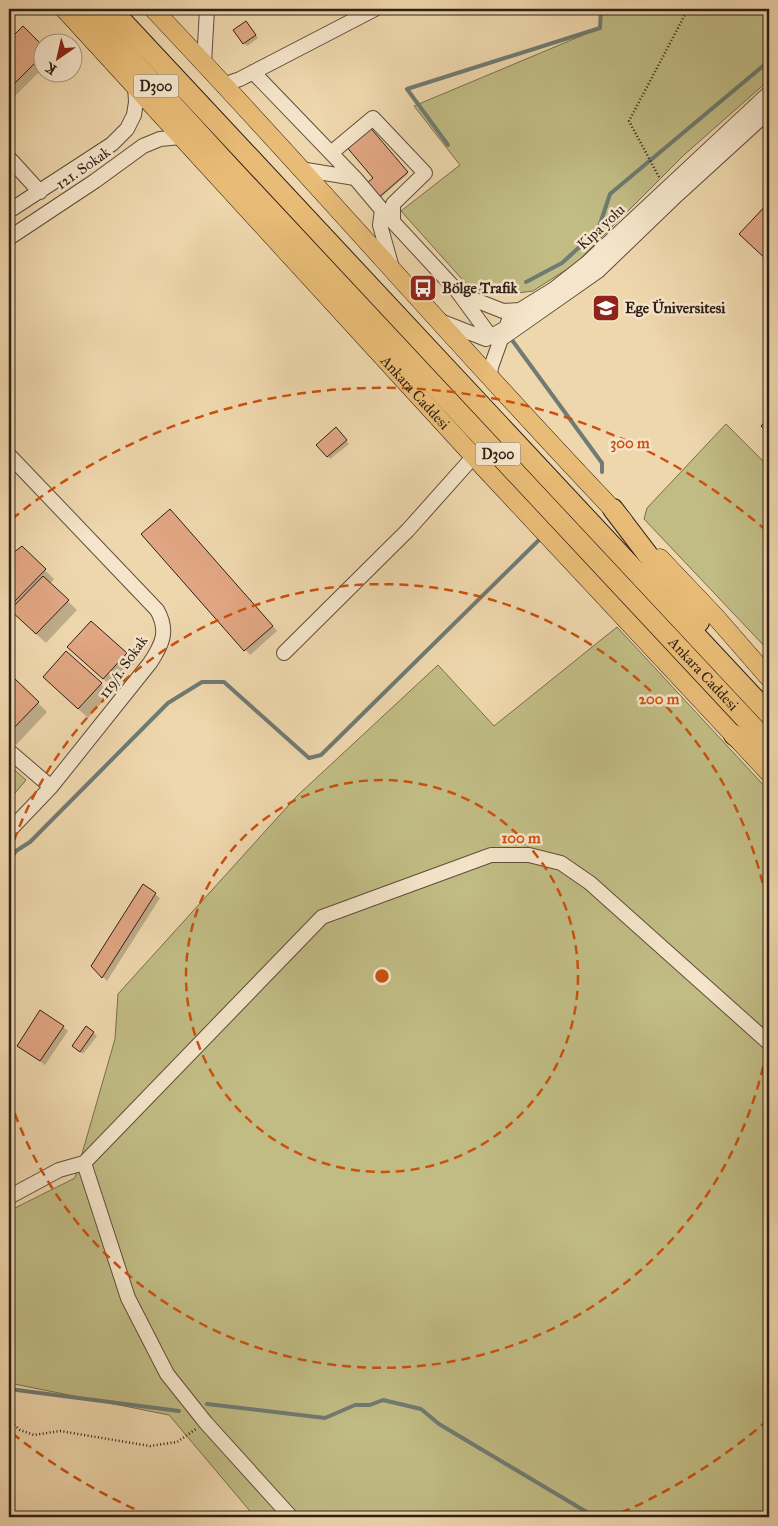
<svg xmlns="http://www.w3.org/2000/svg" width="778" height="1526" font-family="'IM FELL Great Primer',serif">
<rect width="100%" height="100%" fill="#efd7ad"/>
<filter id="stains"><feTurbulence type="fractalNoise" baseFrequency=".004" numOctaves="4"/><feColorMatrix values="0 0 0 0 .2 0 0 0 0 .09 0 0 0 0 .02 0 0 0 .5 -.17"/></filter>
<radialGradient id="worn" r=".72"><stop offset=".6" stop-color="#630" stop-opacity="0"/><stop offset="1" stop-color="#630" stop-opacity=".3"/></radialGradient>
<!-- green -->
<path fill="#c1bc84" stroke="#786e4e" d="M 600,9 L 769,9 L 769,80 L 684,155 L 575,264 L 533,291 L 503,295 L 470,288 L 401,211 L 460,165 L 414,106 L 600,28 Z
M 726,424 L 769,467 L 769,651 L 644,519 L 647,508 Z
M 617,627 L 769,791 L 769,1517 L 255,1517 L 169,1415 L 9,1383 L 9,1211 L 75,1178 L 115,1039 L 118,994 L 297,796 L 438,665 L 494,726 Z
M 9,765 L 26,780 L 9,800 Z"/>
<!-- shadow -->
<path fill="#0003" d="M 249,26 L 258,38 L 247,46 L 244,43 Z
M 23,27 L 42,47 L 42,69 L 9,102 L 9,42 Z
M 368,127 L 408,174 L 372,205 L 375,178 Z
M 769,204 L 769,261 L 741,234 Z
M 336,429 L 349,444 L 330,459 L 318,445 Z
M 174,515 L 277,631 L 250,655 L 143,534 Z
M 22,548 L 54,579 L 50,584 L 77,610 L 46,643 L 21,620 L 16,605 L 9,598 L 9,559 Z
M 126,654 L 135,663 L 113,688 L 79,657 Z
M 9,674 L 47,712 L 16,745 L 9,738 Z
M 101,684 L 110,693 L 88,718 L 54,687 Z
M 144,886 L 160,898 L 107,981 L 93,966 Z
M 63,1027 L 68,1031 L 45,1065 L 18,1046 Z
M 87,1028 L 97,1036 L 83,1054 L 76,1049 Z
M 9,1139 L 11,1142 L 9,1154 Z"/>
<g fill="none" stroke-linecap="round" stroke-linejoin="round">
<!-- stream -->
<path stroke="#6f7b73" stroke-width="4" d="M 448,145 L 407,89 L 600,28 L 601,9
M 526,282 L 562,263 L 598,230 L 610,194 L 769,61
M 512,340 L 602,463 L 602,472
M 9,861 L 16,851 L 30,842 L 168,703 L 202,682 L 224,682 L 309,758 L 321,755 L 543,536
M 9,1389 L 179,1411
M 207,1404 L 325,1418 L 355,1405 L 370,1405 L 383,1400 L 421,1409 L 439,1424 L 595,1517"/>
</g>
<!-- building -->
<path fill="#e1a683" stroke="#2f1f17" d="M 246,21 L 256,35 L 243,44 L 233,30 Z
M 23,26 L 42,45 L 42,56 L 9,89 L 9,40 Z
M 368,125 L 408,172 L 370,205 L 358,190 L 373,178 L 345,145 Z
M 769,202 L 769,262 L 739,234 Z
M 769,417 L 769,434 L 761,426 Z
M 336,427 L 347,440 L 327,457 L 316,445 Z
M 170,509 L 273,626 L 244,651 L 141,534 Z
M 22,546 L 46,569 L 13,603 L 9,599 L 9,556 Z
M 43,576 L 69,600 L 36,634 L 10,610 Z
M 91,621 L 127,653 L 103,679 L 67,647 Z
M 66,651 L 102,683 L 78,709 L 43,677 Z
M 13,677 L 39,702 L 9,733 L 9,682 Z
M 143,884 L 156,893 L 102,978 L 91,966 Z
M 40,1010 L 64,1026 L 40,1061 L 17,1046 Z
M 86,1026 L 94,1032 L 80,1052 L 72,1046 Z"/>
<g fill="none" stroke-linecap="round" stroke-linejoin="round">
<!-- minor casing -->
<g stroke="#5f4d3c" stroke-width="16">
<path id="minor" d="M 204,63 L 207,9
M 253,72 L 355,178
M 223,85 L 240,79 L 375,9
M 331,153 L 373,118 L 425,173 L 393,204 L 393,221
M 9,158 L 40,192
M 300,169 L 355,178 L 382,210 L 380,225 L 392,268
M 382,210 L 458,292 L 491,337 L 496,339
M 9,211 L 112,144 L 127,129 L 134,115 L 136,102 L 135,85
M 9,238 L 95,181 L 143,146 L 160,139 L 181,137
M 460,294 L 503,311 L 520,310
M 440,321 L 486,339 L 506,328 L 509,320 L 520,310 L 554,289 L 587,263 L 769,93
M 490,376 L 491,367 L 501,339 L 598,271 L 678,194 L 769,111
M 9,455 L 157,610 C 169,631 162,645 150,663 L 51,787 L 9,831
M 284,653 L 408,530 L 474,456
M 9,751 L 51,787
M 84,1163 L 128,1298 L 167,1374 L 206,1423 L 291,1517
M 9,1197 L 59,1170 L 84,1163 L 322,917 L 491,855 L 529,855 L 561,863 L 590,883 L 769,1043"/>
</g>
<!-- major casing -->
<g stroke="#2f1f17" stroke-width="19">
<g id="major">
<path id="s1" d="M 64,9 L 487,471 L 769,773"/>
<path d="M 153,9 C 312,176 463,353 623,520"/>
<path d="M 660,558 L 715,616 L 769,678"/>
</g>
</g>
<!-- highway casing -->
<g stroke="#2f1f17" stroke-width="22">
<g id="highway">
<path id="s2" d="M 85,9 L 227,164 L 769,744"/>
<path d="M 111,9 L 769,714"/>
<path d="M 613,509 L 699,622"/>
<path d="M 734,735 L 769,761"/>
</g>
</g>
<!-- path -->
<path stroke="#2f1f17" stroke-width="2.5" stroke-dasharray="1 2.5" stroke-linecap="butt" d="M 659,177 L 629,121 L 688,9
M 9,1420 L 20,1430 L 34,1435 L 60,1431 L 150,1446 L 177,1442 L 196,1429"/>
<!-- minor -->
<use href="#minor" stroke="#f5e5ca" stroke-width="14"/>
<!-- major -->
<use href="#major" stroke="#e8bc76" stroke-width="18"/>
<!-- highway -->
<use href="#highway" stroke="#e8bc76" stroke-width="20"/>
</g>
<!-- distance rings -->
<g fill="none" stroke="#cc500e" stroke-width="2.5" stroke-dasharray="9 6">
<circle cx="382" cy="976" r="196"/>
<path d="M769 1037A392 392 0 0 1 9 1097M9 855A392 392 0 0 1 769 915"/>
<path d="M768 1420A588 588 0 0 1 616 1515M148 1515A588 588 0 0 1 12 1433M12 519A588 588 0 0 1 768 532"/>
</g>
<!-- icons -->
<defs>
<g id="bus-square" transform="scale(1.4375)"><rect x="-9" y="-9" width="18" height="18" rx="4" fill="#8f2418" stroke="#f5e5ca"/><path d="M-5-6H5V4H4V6H2V4H-2V6H-4V4H-5ZM-3.5-4V0h7V-4ZM-3.5 1.2v1.5H-2V1.2ZM2 1.2v1.5H3.5V1.2Z" fill="#fff"/></g>
<g id="university-square" transform="scale(1.4375)"><rect x="-9" y="-9" width="18" height="18" rx="4" fill="#8f2418" stroke="#f5e5ca"/><path d="M0-5L7-2L0 1L-7-2ZM-4 1L0 2.5L4 1V4Q0 6-4 4Z" fill="#fff"/></g>
</defs>
<g fill-rule="evenodd">
<use href="#bus-square" x="423" y="288"/>
<use href="#university-square" x="606" y="308"/>
</g>
<g text-anchor="middle" dominant-baseline="central" stroke-width="5" stroke-linejoin="round" paint-order="stroke">
<!-- shield labels -->
<g fill="#f5e5ca" stroke="#6a5a4d" stroke-width="1">
<rect x="133.5" y="74.5" width="45" height="23" rx="4"/>
<rect x="475.5" y="442.5" width="45" height="23" rx="4"/>
</g>
<g font-size="14" font-weight="bold" fill="#2f1f17">
<text x="156" y="86">D300</text>
<text x="498" y="454">D300</text>
</g>
<!-- street labels -->
<g font-size="15" fill="#2f1f17" stroke="#f5e5ca">
<text transform="translate(83 168) rotate(-35)">121. Sokak</text>
<text transform="translate(601 227) rotate(-43)">Kipa yolu</text>
<text stroke="none"><textPath href="#s1" startOffset="520">Ankara Caddesi</textPath></text>
<text transform="translate(123 667) rotate(-55)">119/1. Sokak</text>
<text stroke="none"><textPath href="#s2" startOffset="908">Ankara Caddesi</textPath></text>
</g>
<!-- poi labels -->
<g font-size="15" font-weight="bold" fill="#2f1f17" stroke="#f5e5ca" text-anchor="start">
<text x="442" y="288">Bölge Trafik</text>
<text x="625" y="308">Ege Üniversitesi</text>
</g>
</g>
<circle cx="382" cy="976" r="8" fill="#cc500e" stroke="#f5e5ca" stroke-width="2.5"/>
<g font-size="15" text-anchor="middle" font-weight="bold" fill="#cc500e" stroke="#f5e5ca" stroke-width="5" stroke-linejoin="round" paint-order="stroke">
<text x="630" y="448">300 m</text>
<text x="659" y="704">200 m</text>
<text x="521" y="843">100 m</text>
</g>
<!-- margin -->
<rect width="778" height="1526" fill="none" stroke="#efd7ad" stroke-width="30"/>
<rect x="10" y="10" width="758" height="1506" fill="none" stroke="#2f1f17" stroke-width="2.5"/>
<rect x="15" y="15" width="748" height="1496" fill="none" stroke="#2f1f17"/>
<!-- north arrow -->
<g transform="translate(58 58) rotate(214)"><circle r="24" fill="#f5e5ca" stroke="#a69682"/>
<path d="M0-4L9 19L0 12L-9 19Z" fill="#8f2418"/>
<text y="-8" font-size="14" font-weight="bold" text-anchor="middle" fill="#2f1f17">K</text>
</g>
<rect width="100%" height="100%" filter="url(#stains)"/>
<rect width="100%" height="100%" fill="url(#worn)"/>
</svg>
